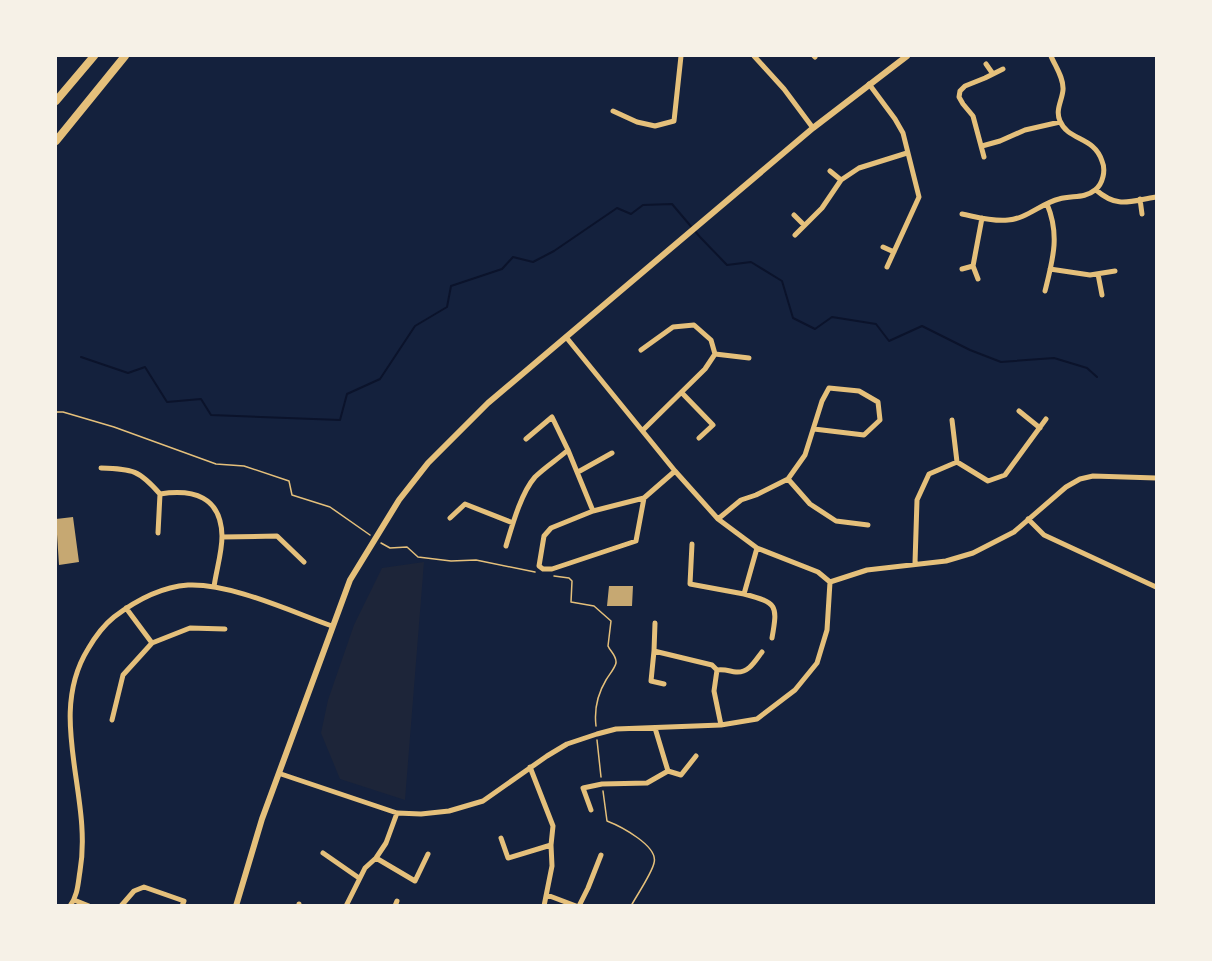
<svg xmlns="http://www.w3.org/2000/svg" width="1212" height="961" font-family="Figtree,sans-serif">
<rect width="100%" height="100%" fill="#14213d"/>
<!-- green -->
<path fill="#1d2539" d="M 424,562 L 405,800 L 340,779 L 321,733 L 328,700 L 354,625 L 382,568 Z"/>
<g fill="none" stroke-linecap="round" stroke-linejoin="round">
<!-- stream -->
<path stroke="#0b132b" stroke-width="2" d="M 81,357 L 128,373 L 145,367 L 167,402 L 201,399 L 211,415 L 340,420 L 347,394 L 380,379 L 415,326 L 447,307 L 451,286 L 502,269 L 513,257 L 533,262 L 554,251 L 617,208 L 631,214 L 643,205 L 672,204 L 700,237 L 727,265 L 751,262 L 782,281 L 793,318 L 815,329 L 832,317 L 876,324 L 889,341 L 922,326 L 970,350 L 1001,362 L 1054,358 L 1087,368 L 1097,377"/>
</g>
<!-- building -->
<path fill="#c6a872" d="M 73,517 L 79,562 L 59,565 L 56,519 Z
M 609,586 L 633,586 L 632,606 L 607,606 Z"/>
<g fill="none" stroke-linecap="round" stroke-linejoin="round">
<!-- path -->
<path stroke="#e5c07b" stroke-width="1.5" d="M 56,412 L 63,412 L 114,427 L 216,464 L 244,466 L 289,481 L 292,495 L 330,507 L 370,535
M 381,543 L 390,548 L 407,547 L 418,557 L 451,561 L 476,560 L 535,572
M 554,576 L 569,578 L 572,581 L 571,602 L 594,606 L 611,621 L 608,646 C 610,651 617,656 616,663 C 615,668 609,675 606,680 C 597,695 594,709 596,726
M 597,740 L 601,777
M 603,791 L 607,821 C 620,826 659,846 654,863 C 652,873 637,895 631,906"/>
<!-- minor -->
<path stroke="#e5c07b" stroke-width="5" d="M 754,56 L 784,89 L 813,128
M 814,56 L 815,57
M 986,64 L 993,74
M 869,84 L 895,119 L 903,133 L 919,197 L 887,267
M 613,111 L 637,122 L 655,126 L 674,121 L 681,56
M 982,146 L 1000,141 L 1025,130 L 1060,122
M 984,157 L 973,116 L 963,104 L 959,97 L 960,91 L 965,86 L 985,78 L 1003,69
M 830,171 L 841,180
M 1096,190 C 1118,209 1130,201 1156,197
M 1140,199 L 1142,214
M 962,214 C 977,217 994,222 1008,220 C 1026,219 1042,203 1059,199 C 1072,195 1084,199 1095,190 C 1103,184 1106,170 1102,161 C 1094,136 1068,141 1060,121 C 1055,110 1062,101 1063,90 C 1064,78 1055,66 1051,56
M 794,215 L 804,225
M 795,235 L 822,208 L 841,180 L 859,168 L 907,153
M 883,247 L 894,252
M 962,269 L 973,266
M 1050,269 L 1090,275 L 1115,271
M 1098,274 L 1102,295
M 978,279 L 973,266 L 982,218
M 1045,291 C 1053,259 1060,235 1047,204
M 566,337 L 675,471 L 718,519 L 757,548 L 818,572 L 830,582
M 641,350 L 673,327 L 694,325 L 711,340 L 715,354 L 705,369 L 643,430
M 715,354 L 749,358
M 682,393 L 713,425 L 699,438
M 1019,411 L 1040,428
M 952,420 L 957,462
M 526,439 L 552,417 L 568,450
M 101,468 C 133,469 139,470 160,494 C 193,489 221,496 222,536 C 222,553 216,571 214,587
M 578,472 L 612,453
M 788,479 L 810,504 L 836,521 L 868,525
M 644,498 L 636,541 L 552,569 L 543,569 L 539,566 L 544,536 L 551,528 L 593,511 L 644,498 L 675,471
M 450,518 L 465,504 L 513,523
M 718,519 L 741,500 L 756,495 L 788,479 L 805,455 L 822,401 L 829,388 L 859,391 L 878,402 L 880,420 L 864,435 L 814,429
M 1028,519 L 1044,535 L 1156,587
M 158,533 L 160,494
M 222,537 L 277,536 L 304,562
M 692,544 L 690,584 L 744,594 L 757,548
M 506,546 C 512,526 521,493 535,477 C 545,467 558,459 568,450 L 593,511
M 915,563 L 917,500 L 929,474 L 957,462 L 988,481 L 1005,475 L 1046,419
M 830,582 L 867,570 L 946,561 L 973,553 L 1014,532 L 1066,487 L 1080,479 L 1093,476 L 1156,478
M 744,594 C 777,603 778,604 772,638
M 126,608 L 152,643
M 655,623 L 654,651 L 712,665 L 717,670 L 714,691 L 721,725
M 654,651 L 651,681 L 664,684
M 717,670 C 725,669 729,671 736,672 C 749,673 755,661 762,652
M 112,720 L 123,675 L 152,643 L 190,628 L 225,629
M 655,728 L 668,771
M 530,767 L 553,826 L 551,845 L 552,866 L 544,906
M 281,774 L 397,813 L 421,814 L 449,811 L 483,801 L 547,756 L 567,744 L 597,734 L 616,729 L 721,725 L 757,719 L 795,690 L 817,663 L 827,630 L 830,582
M 591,810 L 583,788 L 602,784 L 647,783 L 668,771 L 681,775 L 696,756
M 501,838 L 508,858 L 551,845
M 323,853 L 359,878
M 376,858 L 415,881 L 428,854
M 547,895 L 576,906
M 74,900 L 89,906
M 70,906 C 78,895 78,883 80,871 C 93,796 46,717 88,649 C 95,637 104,625 114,617 C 135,601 161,587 188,585 C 231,583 292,612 332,626
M 121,906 L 134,891 L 144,887 L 184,901 L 182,906
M 299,906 L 299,904
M 346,906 L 365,868 L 376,858 L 386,843 L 397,813
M 395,906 L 397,901
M 579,906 L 588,888 L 601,855"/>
<!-- tertiary -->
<path stroke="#e5c07b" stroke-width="6" d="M 236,906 L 262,819 L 350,580 L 399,500 L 428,463 L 488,403 L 813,128 L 907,56"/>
<!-- trunk -->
<path stroke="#e5c07b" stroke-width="8" d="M 56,101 L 94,56
M 56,141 L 125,56"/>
</g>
<!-- border -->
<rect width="1212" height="961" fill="none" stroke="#f6f1e7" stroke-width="114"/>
</svg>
